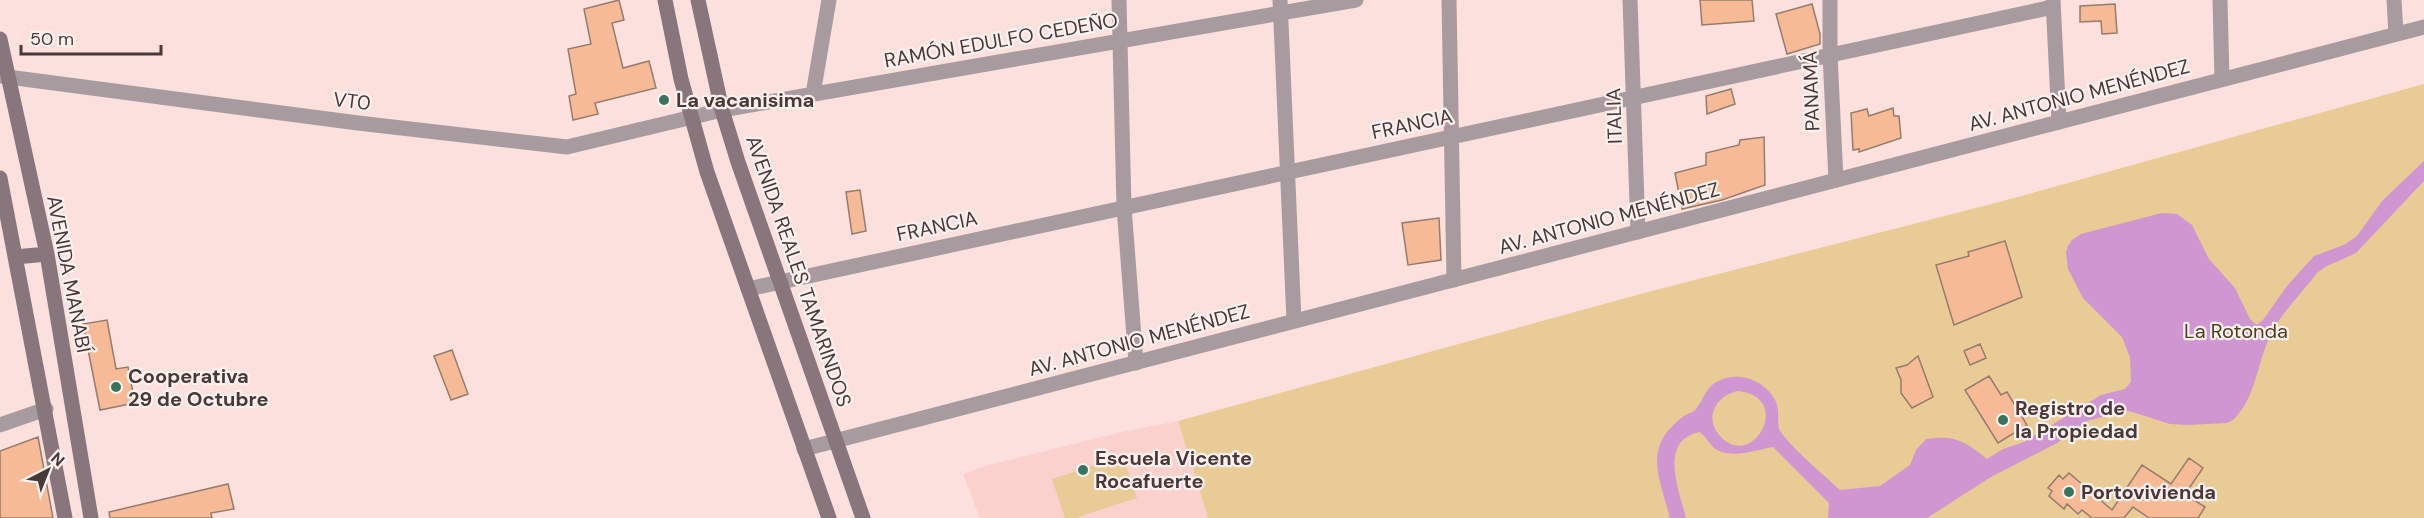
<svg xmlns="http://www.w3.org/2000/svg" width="2424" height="518" font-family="'DM Sans',sans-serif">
<rect width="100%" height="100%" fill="#fbe0dd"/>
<!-- built -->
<path fill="#fbd1cd" d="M 1178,421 L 1208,518 L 980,518 L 963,474 L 985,466 L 1117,433 Z"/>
<!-- green -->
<path fill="#e9cb95" d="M 2424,84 L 2424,518 L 1208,518 L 1178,421 L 1648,292 L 2007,200 Z
M 1123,456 L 1137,498 L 1075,518 L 1065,518 L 1052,479 Z"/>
<!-- water -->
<path fill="#cf96d2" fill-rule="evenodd" d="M 2424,161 L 2424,181 L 2356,253 L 2325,267 L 2317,273 C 2302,293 2281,313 2270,336 C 2257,363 2256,398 2233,420 L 2227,423 L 2188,425 L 2170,424 L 2129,411 L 2106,416 L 2087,421 L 2057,443 L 1991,477 L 1927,518 L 1828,518 L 1829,503 L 1773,447 C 1756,450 1727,461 1712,446 C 1708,441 1705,436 1700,432 C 1658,440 1679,490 1686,518 L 1670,518 C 1659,475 1642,447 1684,416 C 1688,413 1693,413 1696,409 C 1702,402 1704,393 1711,386 C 1732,368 1765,378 1776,402 C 1780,411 1777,423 1779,429 C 1787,444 1826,477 1840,490 L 1880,486 L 1910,465 L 1916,450 L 1926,439 C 1956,435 1964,441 1987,459 L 2003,449 L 2024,442 L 2101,395 L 2125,389 L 2131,382 L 2130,357 L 2122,337 L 2083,298 L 2068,269 L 2066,252 L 2068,246 L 2072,240 L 2081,234 L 2162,213 L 2177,214 L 2192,225 L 2209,259 L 2235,288 L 2250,319 L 2257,325 L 2263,320 L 2287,286 L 2314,256 L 2344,245 L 2357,236 L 2382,201 ZM 1738,391 C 1795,397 1752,472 1720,436 C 1703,417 1717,395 1738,391 Z"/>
<!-- building -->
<path fill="#f6bb96" stroke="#957c6d" stroke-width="1.5" d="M 619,0 L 624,20 L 612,23 L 623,68 L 649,61 L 656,88 L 595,103 L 598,114 L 573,120 L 569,96 L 576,94 L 568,49 L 591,44 L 584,9 Z
M 1700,0 L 1752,0 L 1754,21 L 1702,25 Z
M 1812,4 L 1820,34 L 1820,44 L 1787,54 L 1776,14 Z
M 2115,4 L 2117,33 L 2102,34 L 2101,21 L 2080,22 L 2080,6 Z
M 1731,89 L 1735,104 L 1707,114 L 1706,96 Z
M 1893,108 L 1894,116 L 1899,116 L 1901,138 L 1859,152 L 1859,149 L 1853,150 L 1851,113 L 1867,109 L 1869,116 Z
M 1764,137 L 1765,185 L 1722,200 L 1682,209 L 1675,173 L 1706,165 L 1706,153 L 1739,145 L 1740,140 Z
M 860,190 L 866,231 L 852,234 L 846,192 Z
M 1439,218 L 1441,260 L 1408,265 L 1402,223 Z
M 2005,241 L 2022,297 L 1954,325 L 1936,265 L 1969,256 L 1968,252 Z
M 107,320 L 116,369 L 128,367 L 135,403 L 100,410 L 83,324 Z
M 1980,344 L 1986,358 L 1970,365 L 1964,351 Z
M 452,350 L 468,394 L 451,400 L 434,356 Z
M 1918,356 L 1933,397 L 1912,408 L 1901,393 L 1901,380 L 1896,368 L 1907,365 Z
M 1989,376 L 2001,395 L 2007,392 L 2027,425 L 1998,443 L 1965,390 Z
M 38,437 L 53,518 L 0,518 L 0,451 Z
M 2189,458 L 2203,468 L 2185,494 L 2205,507 L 2198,518 L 2149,518 L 2133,507 L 2124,518 L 2092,518 L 2082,510 L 2078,514 L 2067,504 L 2064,509 L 2049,496 L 2052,491 L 2048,488 L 2059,475 L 2063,479 L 2069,473 L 2112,510 L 2142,465 L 2171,484 Z
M 228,484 L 234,509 L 211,513 L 212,518 L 110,518 L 109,512 Z"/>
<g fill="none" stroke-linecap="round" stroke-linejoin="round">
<!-- minor -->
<path stroke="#a89b9f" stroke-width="15" d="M 1119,0 L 1124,207 L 1136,363
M 1280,0 L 1294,321
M 1449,0 L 1454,280
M 1630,0 L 1638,232
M 1830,0 L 1830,55 L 1836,180
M 2053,0 L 2059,122
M 2220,0 L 2222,79
M 2394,0 L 2396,34
M 0,76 L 358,123 L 567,147 L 722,110 L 1356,0
M 813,94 L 829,0
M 748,289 L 2053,7
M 0,425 L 46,409"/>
<!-- tertiary -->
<path stroke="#a89b9f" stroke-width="15" d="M 804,449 L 2424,27"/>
<!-- secondary -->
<path stroke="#89767d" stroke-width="15" d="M 665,0 L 681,79 L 707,172 L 829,518
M 698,0 L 722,110 L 738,162 L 863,518
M 0,39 L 47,254 L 91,518
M 0,178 L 65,518
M 15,257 L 47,254"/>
</g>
<!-- markers -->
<g fill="#367460" stroke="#fff1ef" stroke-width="2">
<circle cx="664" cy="100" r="6"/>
<circle cx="116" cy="387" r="6"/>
<circle cx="2003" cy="420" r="6"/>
<circle cx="1083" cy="470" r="6"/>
<circle cx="2069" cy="492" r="6"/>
</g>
<g text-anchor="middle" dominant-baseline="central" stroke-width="4.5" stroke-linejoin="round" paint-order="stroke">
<!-- street labels -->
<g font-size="20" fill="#473938" stroke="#fff1ef">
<text transform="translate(1001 40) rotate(-10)">RAMÓN EDULFO CEDEÑO</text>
<text transform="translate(1811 91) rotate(-92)">PANAMÁ</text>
<text transform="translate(2079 95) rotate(-15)">AV. ANTONIO MENÉNDEZ</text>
<text transform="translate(352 101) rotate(7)">VT0</text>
<text transform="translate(1614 116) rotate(-92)">ITALIA</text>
<text transform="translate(1412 124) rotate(-12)">FRANCIA</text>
<text transform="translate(1609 218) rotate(-15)">AV. ANTONIO MENÉNDEZ</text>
<text transform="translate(937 226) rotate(-12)">FRANCIA</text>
<text transform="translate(799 271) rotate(71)">AVENIDA REALES TAMARINDOS</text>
<text transform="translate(69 274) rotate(79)">AVENIDA MANABÍ</text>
<text transform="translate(1139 340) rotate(-15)">AV. ANTONIO MENÉNDEZ</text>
</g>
<!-- poi labels -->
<g font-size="20" font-weight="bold" fill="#473938" stroke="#fff1ef" text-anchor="start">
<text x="676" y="100">La vacanisima</text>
<text x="128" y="376">Cooperativa<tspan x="128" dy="23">29 de Octubre</tspan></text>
<text x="2015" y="408">Registro de<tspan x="2015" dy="23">la Propiedad</tspan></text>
<text x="1095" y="458">Escuela Vicente<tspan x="1095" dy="23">Rocafuerte</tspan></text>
<text x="2081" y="492">Portovivienda</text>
</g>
<!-- park labels -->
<g font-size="20" fill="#4f3d1c" stroke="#fff1ef">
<text x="2236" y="331">La Rotonda</text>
</g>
</g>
<!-- north arrow -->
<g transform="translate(48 470) rotate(42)" stroke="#fff1ef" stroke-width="4.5" paint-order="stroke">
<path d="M0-4.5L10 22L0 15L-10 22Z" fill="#473938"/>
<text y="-9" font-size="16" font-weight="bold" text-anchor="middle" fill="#473938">N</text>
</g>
<!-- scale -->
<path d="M21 45v9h140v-9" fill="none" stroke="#473938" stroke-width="3"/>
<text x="30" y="45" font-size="18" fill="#473938" stroke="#fff1ef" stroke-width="4.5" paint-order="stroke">50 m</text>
</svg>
